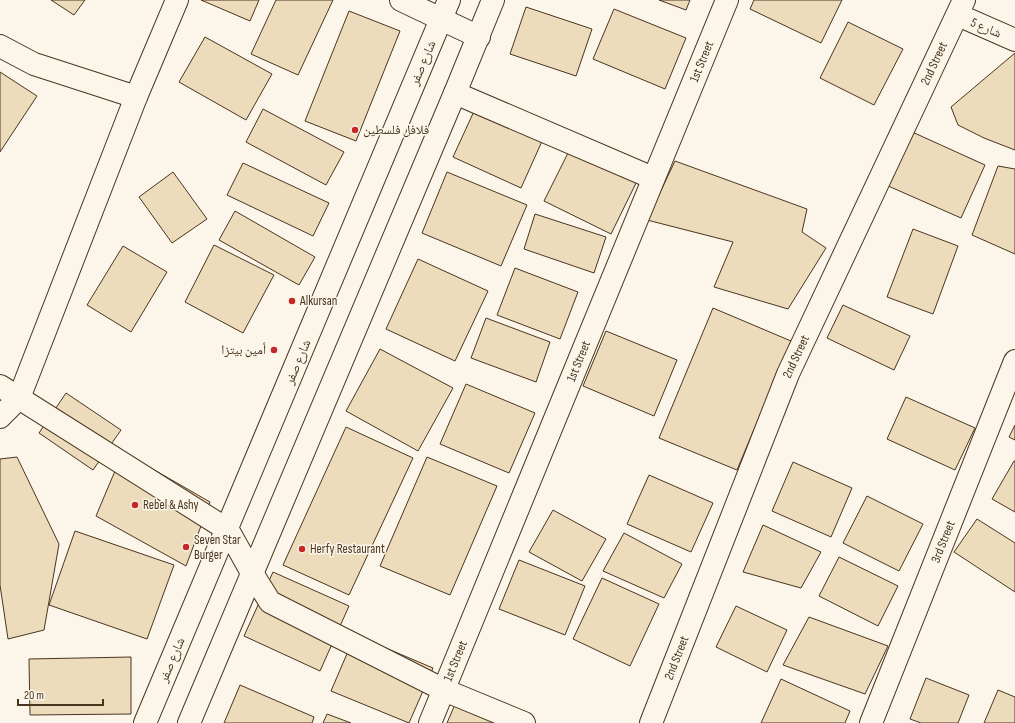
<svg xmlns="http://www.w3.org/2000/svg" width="1015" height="723" font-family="'Sofia Sans Condensed','Noto Naskh Arabic',sans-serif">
<rect width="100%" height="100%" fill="#fbf6e9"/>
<!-- building -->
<path fill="#ecdcbc" stroke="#4a3520" d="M 51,0 L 85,0 L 74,15 Z
M 201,0 L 259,0 L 250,21 Z
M 276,0 L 333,0 L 298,75 L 251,54 Z
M 659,0 L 690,0 L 686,10 Z
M 754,0 L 842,0 L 821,43 L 750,9 Z
M 526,7 L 592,29 L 576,76 L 510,54 Z
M 614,9 L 686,38 L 665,89 L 593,59 Z
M 349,11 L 400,31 L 356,141 L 305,121 Z
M 848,22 L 903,49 L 874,105 L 820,78 Z
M 205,37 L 272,74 L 246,120 L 179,82 Z
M 1015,53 L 1015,150 L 984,138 L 958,125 L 951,107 Z
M 0,72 L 37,96 L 0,152 Z
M 263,109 L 344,152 L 326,185 L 246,142 Z
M 475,109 L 543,139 L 521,188 L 453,157 Z
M 910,131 L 985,165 L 961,218 L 886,185 Z
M 571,147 L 638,179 L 611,234 L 544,201 Z
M 675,161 L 807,209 L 802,232 L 826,248 L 788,309 L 714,287 L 733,242 L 647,220 Z
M 243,163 L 329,203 L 313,236 L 227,195 Z
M 998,166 L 1015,169 L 1015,254 L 972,235 Z
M 173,172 L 207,219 L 172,243 L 139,197 Z
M 447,172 L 527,205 L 501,266 L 422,233 Z
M 235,211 L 315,257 L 299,285 L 219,240 Z
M 535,214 L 606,237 L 594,273 L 524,249 Z
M 913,229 L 958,246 L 933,314 L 887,297 Z
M 214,245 L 274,275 L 243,333 L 185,302 Z
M 123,246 L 167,272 L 131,332 L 87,305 Z
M 418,259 L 488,291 L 455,361 L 386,329 Z
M 515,268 L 578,292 L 560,339 L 497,315 Z
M 843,305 L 910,336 L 894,370 L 827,338 Z
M 713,308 L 791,341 L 737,470 L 659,438 Z
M 486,318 L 550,342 L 536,382 L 471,358 Z
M 606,331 L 677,360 L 654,416 L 583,386 Z
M 380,349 L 453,388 L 418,451 L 346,411 Z
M 466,384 L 535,413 L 509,473 L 440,444 Z
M 66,393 L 121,430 L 93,470 L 39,433 Z
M 906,397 L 975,428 L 955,470 L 887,439 Z
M 1015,425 L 1015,440 L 1009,437 Z
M 346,427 L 413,458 L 349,595 L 283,565 Z
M 123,452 L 210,502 L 186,566 L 96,516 Z
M 17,457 L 59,544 L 44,630 L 8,639 L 0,585 L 0,459 Z
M 427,457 L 497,486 L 450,595 L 380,566 Z
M 1014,461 L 1015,461 L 1015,512 L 992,499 Z
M 793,462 L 852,488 L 831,537 L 772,511 Z
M 649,475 L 713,503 L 691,552 L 627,524 Z
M 867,496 L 923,524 L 899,571 L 843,543 Z
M 553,510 L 606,539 L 582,581 L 529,552 Z
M 977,519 L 1015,543 L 1015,592 L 954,552 Z
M 763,525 L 821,552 L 801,588 L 743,572 Z
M 75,531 L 174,565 L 147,639 L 49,605 Z
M 624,533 L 682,564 L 664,598 L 603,571 Z
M 839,557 L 898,586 L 878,626 L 819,596 Z
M 519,560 L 585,586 L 565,635 L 499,609 Z
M 273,572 L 349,606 L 320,671 L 244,636 Z
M 602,578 L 659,604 L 630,666 L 573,639 Z
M 736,606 L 787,630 L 767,672 L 716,647 Z
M 809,617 L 888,646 L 865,694 L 783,665 Z
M 355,635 L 433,668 L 409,723 L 331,691 Z
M 131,657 L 131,714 L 30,715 L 29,659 Z
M 926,678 L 969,695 L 958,723 L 921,723 L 910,719 Z
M 781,679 L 850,711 L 845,723 L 761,723 Z
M 240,685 L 314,717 L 312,723 L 224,723 Z
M 998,690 L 1015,697 L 1015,723 L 984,723 Z
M 456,702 L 502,723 L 447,723 Z
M 327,714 L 351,723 L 323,723 Z"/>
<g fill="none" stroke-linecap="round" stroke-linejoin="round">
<!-- minor casing -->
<g stroke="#4a3520" stroke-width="24">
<g id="minor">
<path d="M 401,0 L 479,37"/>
<path d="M 958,15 L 1015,40"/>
<path d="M 0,46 L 34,64 L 136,97"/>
<path d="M 455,93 L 653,178"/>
<path d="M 0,386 L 228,530"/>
<path d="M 0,417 L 19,398 L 136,97 L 177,0"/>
<path d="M 252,573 L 270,602 L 444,690 L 524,723"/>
<path id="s1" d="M 430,723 L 727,0"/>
<path id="s2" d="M 651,723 L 788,374 L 964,0"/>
<path id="s3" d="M 871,723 L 1015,361"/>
</g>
</g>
<!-- tertiary casing -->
<g stroke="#4a3520" stroke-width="24">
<path id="tertiary" d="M 228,530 L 252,573
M 145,723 L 449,0
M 189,723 L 455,93 L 493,0"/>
</g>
<!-- minor -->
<use href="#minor" stroke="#fbf6e9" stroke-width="22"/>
<!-- tertiary -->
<use href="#tertiary" stroke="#fbf6e9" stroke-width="22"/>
</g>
<!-- markers -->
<g fill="#c62828" stroke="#fbf6e9" stroke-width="1.5">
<circle cx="355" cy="130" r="4"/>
<circle cx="292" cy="301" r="4"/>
<circle cx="274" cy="350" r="4"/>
<circle cx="135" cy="505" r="4"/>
<circle cx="186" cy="547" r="4"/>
<circle cx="302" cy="549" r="4"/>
</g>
<g text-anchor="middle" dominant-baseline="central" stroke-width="3" stroke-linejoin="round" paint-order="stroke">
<!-- street labels -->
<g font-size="13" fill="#4a3520" stroke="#fbf6e9">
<text transform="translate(986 28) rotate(23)">شارع 5</text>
<text stroke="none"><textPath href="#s1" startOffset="715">1st Street</textPath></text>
<text transform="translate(423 63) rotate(-67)">شارع صفر</text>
<text stroke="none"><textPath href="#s2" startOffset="718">2nd Street</textPath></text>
<text stroke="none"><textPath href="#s2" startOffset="394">2nd Street</textPath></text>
<text stroke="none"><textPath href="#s1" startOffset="391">1st Street</textPath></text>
<text transform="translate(298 362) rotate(-67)">شارع صفر</text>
<text stroke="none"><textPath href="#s3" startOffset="195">3rd Street</textPath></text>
<text stroke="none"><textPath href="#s2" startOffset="70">2nd Street</textPath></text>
<text transform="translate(172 660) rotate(-67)">شارع صفر</text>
<text stroke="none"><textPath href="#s1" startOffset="67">1st Street</textPath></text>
</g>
<!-- poi labels -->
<g font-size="13" fill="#4a3520" stroke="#fbf6e9" text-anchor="start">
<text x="363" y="130">فلافل فلسطين</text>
<text x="300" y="301">Alkursan</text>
<text x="266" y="350" text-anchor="end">أمين بيتزا</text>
<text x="143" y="505">Rebel &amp; Ashy</text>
<text x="194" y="540">Seven Star<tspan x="194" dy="15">Burger</tspan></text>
<text x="310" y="549">Herfy Restaurant</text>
</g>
</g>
<!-- scale -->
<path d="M18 699v6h85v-6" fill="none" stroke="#4a3520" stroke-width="2"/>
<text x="24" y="699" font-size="12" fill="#4a3520" stroke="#fbf6e9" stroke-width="3" paint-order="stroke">20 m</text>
</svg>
